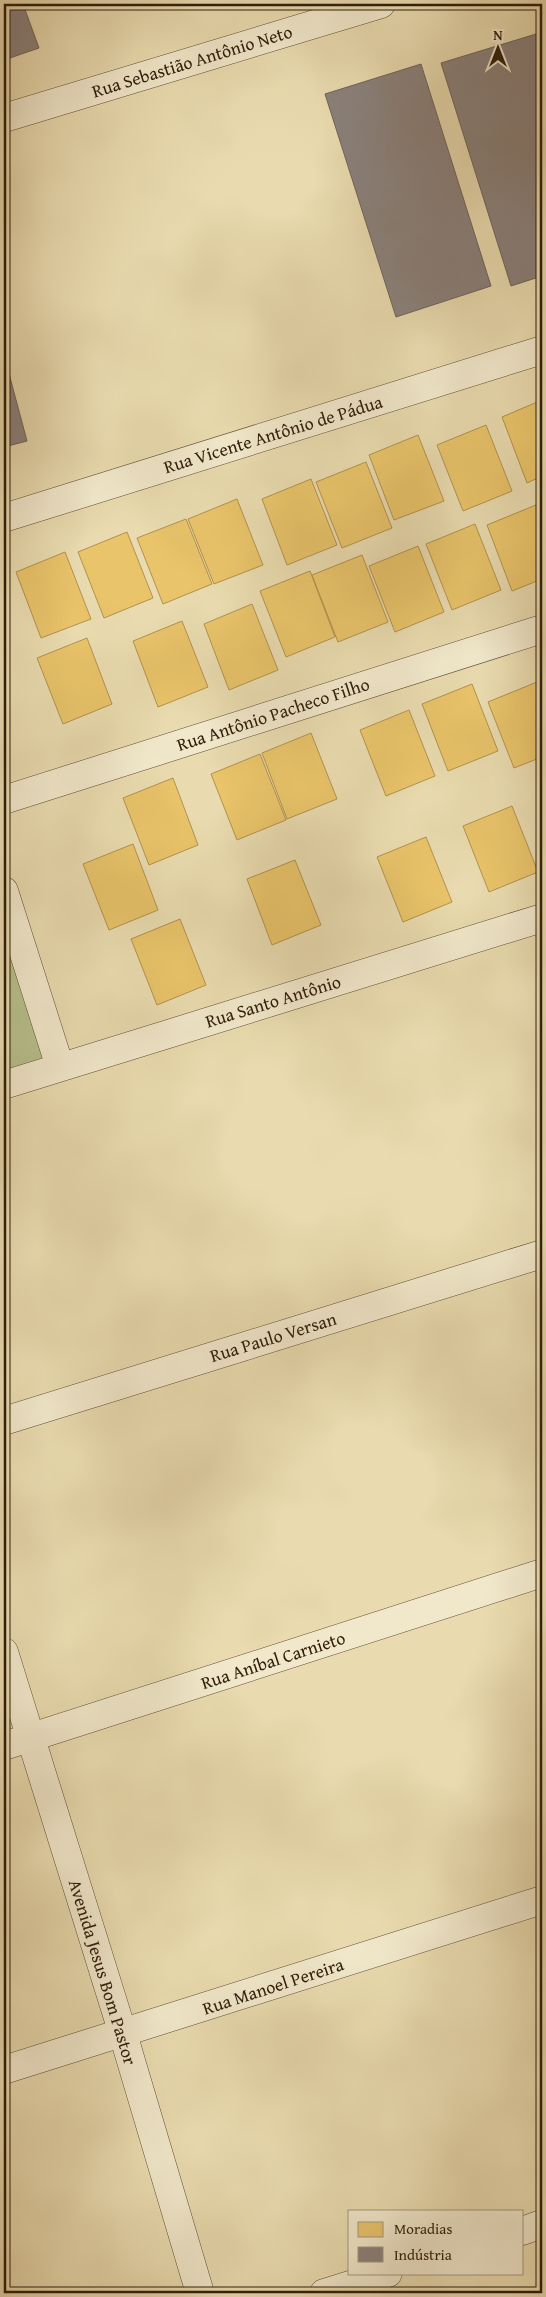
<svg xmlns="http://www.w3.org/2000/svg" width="546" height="2297" font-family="'Gentium Book Plus',serif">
<rect width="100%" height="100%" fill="#e9dbaf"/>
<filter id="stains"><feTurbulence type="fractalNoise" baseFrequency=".004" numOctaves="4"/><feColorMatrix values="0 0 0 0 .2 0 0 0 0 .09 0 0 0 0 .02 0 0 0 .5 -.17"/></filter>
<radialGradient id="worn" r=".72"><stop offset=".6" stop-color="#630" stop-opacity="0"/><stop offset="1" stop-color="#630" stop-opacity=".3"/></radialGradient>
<!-- green -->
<path fill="#b6c08b" stroke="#726e4a" d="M 4,891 L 60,1067 L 4,1085 Z"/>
<!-- homes -->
<path fill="#e9c46a" stroke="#b1924d" d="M 542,400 L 542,476 L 527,483 L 502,417 Z
M 486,425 L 512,491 L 463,511 L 437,445 Z
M 418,435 L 444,501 L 394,520 L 369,455 Z
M 366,462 L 392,528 L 342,548 L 316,482 Z
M 311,479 L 337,545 L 287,565 L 262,499 Z
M 237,499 L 263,565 L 214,584 L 188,519 Z
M 536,505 L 542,521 L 542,579 L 512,591 L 487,525 Z
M 186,519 L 212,584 L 163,604 L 137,538 Z
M 475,524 L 501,590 L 452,610 L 426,544 Z
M 127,532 L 153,598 L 104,618 L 78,552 Z
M 418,546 L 444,612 L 395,632 L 369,566 Z
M 65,552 L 91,619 L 41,638 L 16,572 Z
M 362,555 L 388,622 L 338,642 L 312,575 Z
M 310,571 L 335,637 L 286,657 L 260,591 Z
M 252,604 L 278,670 L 229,690 L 204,624 Z
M 182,621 L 208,687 L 158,707 L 133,641 Z
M 87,638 L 112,704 L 63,724 L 37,658 Z
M 537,682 L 542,696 L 542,757 L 514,768 L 488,702 Z
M 472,684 L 498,751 L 448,771 L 422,704 Z
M 409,710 L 435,776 L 386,796 L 360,730 Z
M 311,733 L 337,799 L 287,819 L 262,753 Z
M 260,754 L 286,820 L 237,840 L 211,774 Z
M 173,778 L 198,845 L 149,865 L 123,798 Z
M 512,806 L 538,872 L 489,892 L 463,826 Z
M 426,837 L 452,902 L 403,922 L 377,857 Z
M 133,844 L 158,910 L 109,930 L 83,864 Z
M 295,860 L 321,925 L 272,945 L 247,879 Z
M 180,919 L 206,985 L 157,1005 L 131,939 Z"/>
<!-- industry -->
<path fill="#8a817c" stroke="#6f635a" d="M 4,4 L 23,4 L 39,48 L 4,60 Z
M 536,34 L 542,54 L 542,276 L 511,286 L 441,63 Z
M 421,64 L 491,286 L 396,317 L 325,94 Z
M 4,355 L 27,441 L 4,447 Z"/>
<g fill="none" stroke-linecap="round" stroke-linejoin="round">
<!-- street casing -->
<g stroke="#5e4c33" stroke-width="29">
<path id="street" d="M 4,118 L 381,4
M 4,518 L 542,350
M 4,800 L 542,629
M 4,891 L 60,1067
M 4,1085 L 542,918
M 4,1421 L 542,1254
M 4,1652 L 123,2034 L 200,2293
M 4,1746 L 542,1573
M 4,2070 L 542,1900
M 522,2231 L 542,2224
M 324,2293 L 388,2273"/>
</g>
<!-- street -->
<use href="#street" stroke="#f1e8cb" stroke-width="28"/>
</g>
<g text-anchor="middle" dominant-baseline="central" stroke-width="5" stroke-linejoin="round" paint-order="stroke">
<!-- street labels -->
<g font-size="18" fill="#2f1d0a" stroke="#f1e8cb">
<text transform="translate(192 61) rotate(-17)">Rua Sebastião Antônio Neto</text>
<text transform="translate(273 434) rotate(-17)">Rua Vicente Antônio de Pádua</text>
<text transform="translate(273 714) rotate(-18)">Rua Antônio Pacheco Filho</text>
<text transform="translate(273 1001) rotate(-17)">Rua Santo Antônio</text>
<text transform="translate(273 1337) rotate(-17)">Rua Paulo Versan</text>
<text transform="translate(273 1660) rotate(-18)">Rua Aníbal Carnieto</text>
<text transform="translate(103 1972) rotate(73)">Avenida Jesus Bom Pastor</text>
<text transform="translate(273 1986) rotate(-18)">Rua Manoel Pereira</text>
</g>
</g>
<!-- margin -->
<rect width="546" height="2297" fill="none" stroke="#e9dbaf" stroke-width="20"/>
<rect x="5" y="5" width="536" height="2287" fill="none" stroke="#2f1d0a" stroke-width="2.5"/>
<rect x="10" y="10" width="526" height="2277" fill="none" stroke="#2f1d0a"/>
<!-- legend -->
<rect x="348" y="2210" width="175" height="65" fill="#f1e8cb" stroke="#a3977e"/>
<rect x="358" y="2222" width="25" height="15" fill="#e9c46a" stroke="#a3977e"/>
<text x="394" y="2234" font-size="15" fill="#2f1d0a">Moradias</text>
<rect x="358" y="2247" width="25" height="15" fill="#8a817c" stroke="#a3977e"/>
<text x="394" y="2260" font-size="15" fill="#2f1d0a">Indústria</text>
<!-- north arrow -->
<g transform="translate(498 48)" stroke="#f1e8cb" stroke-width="4" paint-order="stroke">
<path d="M0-4L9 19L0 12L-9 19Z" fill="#2f1d0a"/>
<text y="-8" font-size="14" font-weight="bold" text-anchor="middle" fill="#2f1d0a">N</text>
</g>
<rect width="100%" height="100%" filter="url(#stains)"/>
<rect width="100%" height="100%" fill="url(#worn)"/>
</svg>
